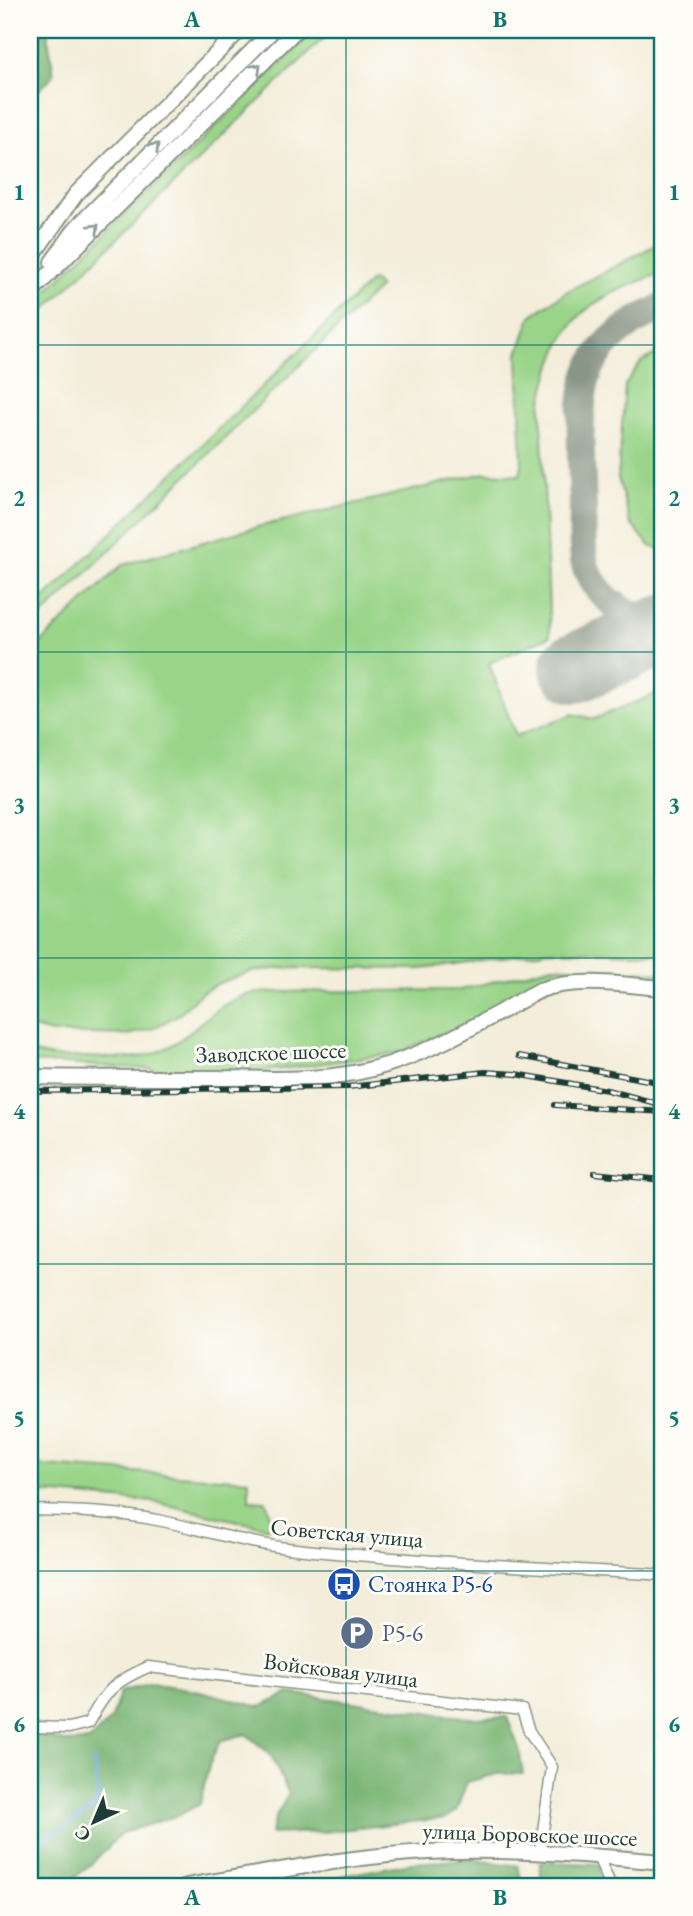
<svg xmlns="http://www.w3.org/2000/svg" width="693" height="1916" font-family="'EB Garamond',serif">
<rect width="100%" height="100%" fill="#fdfcf7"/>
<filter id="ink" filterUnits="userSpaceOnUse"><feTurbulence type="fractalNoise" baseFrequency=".0143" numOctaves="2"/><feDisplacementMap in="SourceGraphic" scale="14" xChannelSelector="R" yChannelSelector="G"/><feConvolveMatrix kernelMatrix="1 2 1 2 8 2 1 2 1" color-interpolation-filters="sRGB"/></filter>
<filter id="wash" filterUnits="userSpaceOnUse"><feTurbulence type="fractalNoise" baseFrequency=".00686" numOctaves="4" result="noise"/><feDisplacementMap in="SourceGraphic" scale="28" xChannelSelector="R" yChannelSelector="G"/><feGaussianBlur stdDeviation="1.57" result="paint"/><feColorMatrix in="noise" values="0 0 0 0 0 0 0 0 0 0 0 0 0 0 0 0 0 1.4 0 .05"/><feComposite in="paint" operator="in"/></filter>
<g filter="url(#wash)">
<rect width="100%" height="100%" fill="#f3edd9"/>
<!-- green -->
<path fill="#99d488" stroke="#5c885e" stroke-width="2" d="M 315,30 L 332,30 L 30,324 L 30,307 Z
M 663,241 L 663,272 C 637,283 608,292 586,310 C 559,332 548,373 541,406 L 550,636 L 489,663 L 516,736 L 573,714 L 594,719 L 663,691 L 663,954 L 551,950 L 421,969 L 283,968 L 251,972 L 219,983 L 202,992 L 179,1014 L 152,1029 L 128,1035 L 52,1033 L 30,1027 L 30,653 L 122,565 L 257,527 L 484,473 L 520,475 L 522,465 L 518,354 L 531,316 L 566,292 Z
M 372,280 L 380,287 L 30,628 L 30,612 Z
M 663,350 L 663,551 L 650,546 L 630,523 L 618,478 L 625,385 L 641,362 Z
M 553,966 L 663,973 L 663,984 L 566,979 L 398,1053 L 297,1067 L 257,1072 L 205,1072 L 30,1062 L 30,1051 C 47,1059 70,1057 88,1057 C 112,1058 135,1061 158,1052 C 190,1039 210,1007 243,996 C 251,993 261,993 269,992 L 460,990 Z
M 31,1465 L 249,1480 L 249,1500 L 266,1501 L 273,1524 L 268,1528 L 154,1502 L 32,1492 Z"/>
<!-- forest -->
<path fill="#7ab674" stroke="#4c7a54" stroke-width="2" d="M 42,30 L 47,30 L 54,75 L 39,90 L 30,91 L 30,49 L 40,47 Z
M 152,1683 L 200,1691 L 260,1707 L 289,1693 L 469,1718 L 507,1717 L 519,1748 L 523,1774 L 497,1774 L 467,1782 L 456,1811 L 446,1818 L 323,1832 L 270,1834 L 277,1814 L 289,1794 L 271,1755 L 246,1734 L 220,1741 L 209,1765 L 200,1804 L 179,1815 L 122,1833 L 90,1865 L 70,1881 L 45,1875 L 40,1862 L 30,1858 L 31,1740 L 35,1734 L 65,1742 L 89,1741 L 112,1718 L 120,1692 Z
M 471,1859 L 518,1866 L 522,1883 L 517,1886 L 323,1886 L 320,1880 L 411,1863 Z
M 540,1862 L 598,1864 L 607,1886 L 542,1886 Z"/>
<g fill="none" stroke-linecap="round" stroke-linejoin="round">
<!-- stream -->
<path stroke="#73aae2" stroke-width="3.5" d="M 30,1839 L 46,1838 L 94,1808 L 99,1793 L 93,1760"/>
<!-- taxiway -->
<path stroke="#899586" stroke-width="28" d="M 663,307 C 633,321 606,336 591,367 C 575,399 582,469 583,506 C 583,525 581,547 585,565 C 587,570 589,575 592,580 C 608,607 633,617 663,621"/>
<!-- runway -->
<path stroke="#899586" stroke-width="70" d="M 575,668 L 663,630"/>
</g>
</g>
<g filter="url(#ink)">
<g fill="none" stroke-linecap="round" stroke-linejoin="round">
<!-- street casing -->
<g stroke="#899586" stroke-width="13">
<path id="street" d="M 30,1510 C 74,1511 119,1512 162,1521 C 204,1530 244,1543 287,1548 C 412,1562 538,1567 663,1575
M 30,1727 L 69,1728 L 88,1723 C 108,1689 112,1683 148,1667 L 522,1710 L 529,1731 L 552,1767 L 540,1852
M 598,1857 L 611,1886"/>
</g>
<!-- secondary casing -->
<g stroke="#899586" stroke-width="18">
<path id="secondary" d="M 30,259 L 76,194 L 240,30
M 52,262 L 77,227 L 273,30
M 30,293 L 296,30
M 30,1077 C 92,1078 154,1078 217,1078 C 269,1079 325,1082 376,1068 C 434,1052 488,1018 540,990 C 579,977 623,985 663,988
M 187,1886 C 267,1873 348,1856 429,1852 C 507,1848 586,1855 663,1862"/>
</g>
<!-- street -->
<use href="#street" stroke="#fff" stroke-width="10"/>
<!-- secondary -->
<use href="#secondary" stroke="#fff" stroke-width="14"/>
<!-- rail casing -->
<g stroke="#1f3d34" stroke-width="6">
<path id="rail" d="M 519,1056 L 663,1083
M 30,1091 L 348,1087 L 485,1072 L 516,1074 L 607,1090 L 663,1105
M 555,1105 L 663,1112
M 594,1173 L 663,1180"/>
</g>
<!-- rail -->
<use href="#rail" stroke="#fdfcf7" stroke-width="3.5" stroke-dasharray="10" stroke-linecap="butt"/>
</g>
<!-- one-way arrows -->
<defs><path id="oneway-chevron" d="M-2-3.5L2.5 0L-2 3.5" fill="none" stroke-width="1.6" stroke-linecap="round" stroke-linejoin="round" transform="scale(1.75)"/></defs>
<g stroke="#8f9e9a">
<use href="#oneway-chevron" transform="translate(257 68) rotate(-44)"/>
<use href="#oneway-chevron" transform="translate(155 147) rotate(-45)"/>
<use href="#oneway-chevron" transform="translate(95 228) rotate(-45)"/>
</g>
</g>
<!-- grid -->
<path fill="none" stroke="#0f766e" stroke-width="2" stroke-opacity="0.55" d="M 346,30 L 346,1886M 30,345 L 663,345M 30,652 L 663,652M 30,958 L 663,958M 30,1264 L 663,1264M 30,1571 L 663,1571"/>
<!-- icons -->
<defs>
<g id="bus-disc" transform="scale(1.75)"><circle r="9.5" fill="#1a4fb4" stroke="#fdfcf7"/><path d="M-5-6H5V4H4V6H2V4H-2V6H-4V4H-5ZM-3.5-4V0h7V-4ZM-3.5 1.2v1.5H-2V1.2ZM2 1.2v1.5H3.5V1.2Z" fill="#fff"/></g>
<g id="parking-disc" transform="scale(1.75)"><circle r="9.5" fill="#5c6f8a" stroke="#fdfcf7"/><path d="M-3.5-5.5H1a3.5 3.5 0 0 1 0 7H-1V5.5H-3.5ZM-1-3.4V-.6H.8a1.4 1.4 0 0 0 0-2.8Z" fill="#fff"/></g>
</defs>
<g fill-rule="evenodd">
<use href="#bus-disc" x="344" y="1584"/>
<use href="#parking-disc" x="357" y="1633"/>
</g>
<g text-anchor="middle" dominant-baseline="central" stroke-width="6" stroke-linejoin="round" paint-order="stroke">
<!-- street labels -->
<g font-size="23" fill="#1f3d34" stroke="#fdfcf7">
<text transform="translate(271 1052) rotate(-2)">Заводское шоссе</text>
<text transform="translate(347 1533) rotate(5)">Советская улица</text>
<text transform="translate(341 1670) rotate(7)">Войсковая улица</text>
<text transform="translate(530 1834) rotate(2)">улица Боровское шоссе</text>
</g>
<!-- transit labels -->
<g font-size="23" fill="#164399" stroke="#fdfcf7" text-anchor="start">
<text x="368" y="1584">Стоянка Р5-6</text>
</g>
<!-- service labels -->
<g font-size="23" fill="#4e5e75" stroke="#fdfcf7" text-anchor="start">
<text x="382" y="1633">Р5-6</text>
</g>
</g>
<!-- margin -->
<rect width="693" height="1916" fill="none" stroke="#fdfcf7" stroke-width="77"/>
<!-- north arrow -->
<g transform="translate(94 1822) rotate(224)" stroke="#fdfcf7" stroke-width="5" paint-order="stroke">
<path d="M0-5L12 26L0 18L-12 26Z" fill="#1f3d34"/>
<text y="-10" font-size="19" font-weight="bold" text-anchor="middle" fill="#1f3d34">С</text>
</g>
<rect x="38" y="38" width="616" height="1840" fill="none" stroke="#0f766e" stroke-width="2.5"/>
<g font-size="23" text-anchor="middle" font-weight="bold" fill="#0f766e">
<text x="192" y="27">A</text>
<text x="500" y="27">B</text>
<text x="19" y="200">1</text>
<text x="674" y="200">1</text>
<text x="19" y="506">2</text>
<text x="674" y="506">2</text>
<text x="19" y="813">3</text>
<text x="674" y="813">3</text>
<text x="19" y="1119">4</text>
<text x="674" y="1119">4</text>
<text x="19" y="1426">5</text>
<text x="674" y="1426">5</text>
<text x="19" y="1732">6</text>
<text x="674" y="1732">6</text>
<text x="192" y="1905">A</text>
<text x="500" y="1905">B</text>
</g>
</svg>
